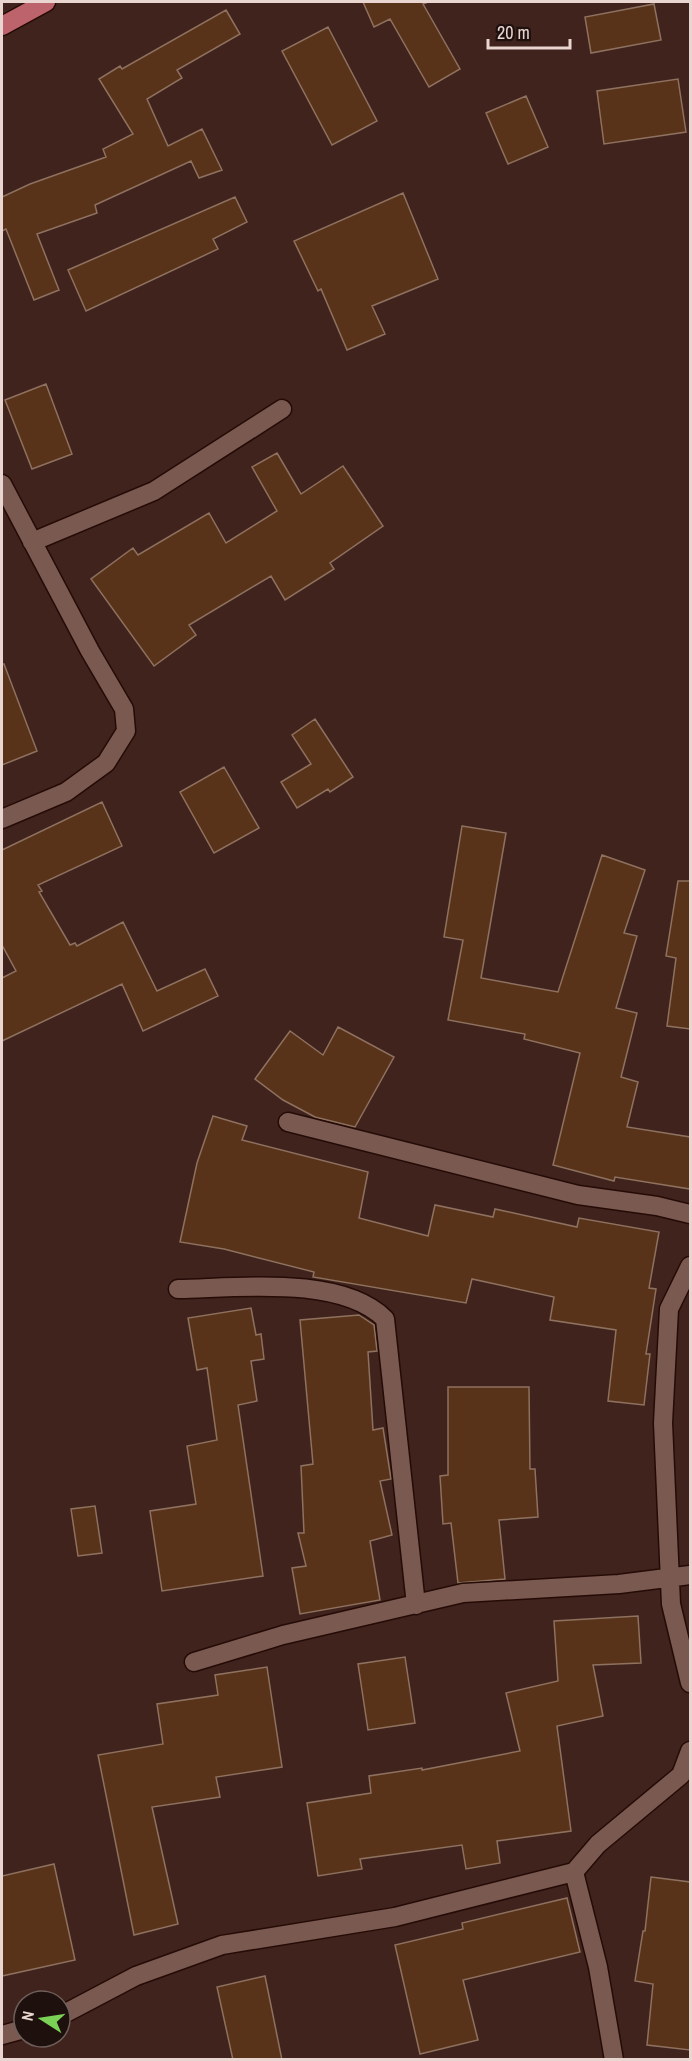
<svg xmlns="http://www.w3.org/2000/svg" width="692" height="2061" font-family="'Archivo Narrow',sans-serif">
<rect width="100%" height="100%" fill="#40231d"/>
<!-- building -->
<path fill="#58331a" stroke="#8e715f" stroke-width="1.5" d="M 363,2 L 428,2 L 423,4 L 460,69 L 429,87 L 390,19 L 374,27 Z
M 654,4 L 661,40 L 591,53 L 585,17 Z
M 226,10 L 240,34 L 177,70 L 182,78 L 147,99 L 168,146 L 202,129 L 222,170 L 199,178 L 191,161 L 95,205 L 97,213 L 37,234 L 59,290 L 34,300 L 6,229 L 2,231 L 2,197 L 30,184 L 106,157 L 103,149 L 133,134 L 99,79 L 120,66 L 122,69 Z
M 328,27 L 377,121 L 332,145 L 282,51 Z
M 678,79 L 686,132 L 604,144 L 597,91 Z
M 526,96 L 548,147 L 508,164 L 486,113 Z
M 403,193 L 438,279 L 372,306 L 385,334 L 347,350 L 321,289 L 318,291 L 294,241 Z
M 235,197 L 247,222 L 213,239 L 218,249 L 86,311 L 68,270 Z
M 46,384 L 72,454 L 32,469 L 5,400 Z
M 277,453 L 301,494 L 343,466 L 383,526 L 330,563 L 334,569 L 285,600 L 271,576 L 189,625 L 196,635 L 154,666 L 91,579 L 133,548 L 138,555 L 209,513 L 226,543 L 277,511 L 252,467 Z
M 2,664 L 4,664 L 37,751 L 2,765 Z
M 315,719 L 353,777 L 330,792 L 328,789 L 297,808 L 281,782 L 311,764 L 292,735 Z
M 224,767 L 259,828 L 214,853 L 180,792 Z
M 102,802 L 122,846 L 38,885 L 42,891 L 39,892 L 70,945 L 75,943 L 77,946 L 123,922 L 157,991 L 205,969 L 218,996 L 143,1031 L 122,984 L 2,1041 L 2,978 L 16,971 L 2,945 L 2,850 Z
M 462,826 L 506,833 L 481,978 L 558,992 L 602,855 L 645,870 L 624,933 L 637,936 L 616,1008 L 637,1013 L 621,1077 L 638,1082 L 627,1127 L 690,1137 L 690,1189 L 615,1177 L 614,1181 L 553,1165 L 580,1053 L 524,1039 L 525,1034 L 448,1020 L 463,940 L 444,937 Z
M 678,881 L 690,881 L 690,1029 L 667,1026 L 676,958 L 666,956 Z
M 338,1027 L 394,1057 L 355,1127 L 315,1117 L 283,1100 L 255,1079 L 290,1031 L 323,1055 Z
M 213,1116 L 247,1126 L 242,1140 L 368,1172 L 359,1218 L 428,1236 L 435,1205 L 493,1217 L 495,1209 L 577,1227 L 579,1218 L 659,1232 L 649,1288 L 656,1289 L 646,1354 L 650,1354 L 644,1405 L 608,1401 L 616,1330 L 550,1320 L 554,1297 L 472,1279 L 466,1303 L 313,1277 L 314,1272 L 224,1249 L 180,1242 L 197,1163 Z
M 251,1308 L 256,1335 L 261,1334 L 264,1359 L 251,1361 L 257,1401 L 238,1405 L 263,1576 L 162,1591 L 150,1511 L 196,1504 L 187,1446 L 217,1440 L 207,1368 L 197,1370 L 188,1318 Z
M 359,1315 L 374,1325 L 377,1351 L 368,1352 L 373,1430 L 383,1428 L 391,1479 L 380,1481 L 392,1535 L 370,1541 L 380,1600 L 300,1614 L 292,1568 L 306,1566 L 298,1533 L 304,1533 L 301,1466 L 313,1464 L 300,1320 Z
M 448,1387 L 529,1387 L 530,1469 L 535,1469 L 538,1517 L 499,1520 L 505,1579 L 458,1583 L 451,1523 L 443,1524 L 440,1476 L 448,1475 Z
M 95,1506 L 102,1553 L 78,1556 L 71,1509 Z
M 638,1616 L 641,1663 L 593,1665 L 603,1716 L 557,1726 L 571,1831 L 497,1841 L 500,1863 L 466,1869 L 462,1845 L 360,1859 L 362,1869 L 318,1876 L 307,1803 L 371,1793 L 369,1776 L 422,1768 L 422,1770 L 520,1751 L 506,1693 L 558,1681 L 554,1621 Z
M 405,1657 L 415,1723 L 368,1730 L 358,1664 Z
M 267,1667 L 282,1767 L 216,1777 L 220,1797 L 152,1807 L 178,1924 L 134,1935 L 98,1755 L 163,1744 L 157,1704 L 218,1695 L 215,1675 Z
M 54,1864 L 75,1960 L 2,1976 L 2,1876 Z
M 651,1877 L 690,1882 L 690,2050 L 647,2045 L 653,1984 L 635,1981 L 643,1931 L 645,1931 Z
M 567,1898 L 580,1952 L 463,1980 L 478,2040 L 420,2054 L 395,1945 L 463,1929 L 462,1923 Z
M 265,1976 L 282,2060 L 233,2060 L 217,1987 Z"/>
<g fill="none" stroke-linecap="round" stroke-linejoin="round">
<!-- minor casing -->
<g stroke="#250b06" stroke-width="21">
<path id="minor" d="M 2,484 L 90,651 L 124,709 L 126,731 L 106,763 L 66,792 L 2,819
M 32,542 L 154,491 L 282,409
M 288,1122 L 578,1195 L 657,1206 L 690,1214
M 690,1266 L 669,1309 L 663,1423 L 671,1604 L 690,1683
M 178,1289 C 237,1288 341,1275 385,1319 L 416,1605
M 194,1662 L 283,1635 L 463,1593 L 619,1584 L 690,1575
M 60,2016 L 136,1976 L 222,1945 L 395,1917 L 574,1872
M 2,2035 L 24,2029
M 614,2060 L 598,1967 L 574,1872 L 598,1844 L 681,1775 L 690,1751"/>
</g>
<!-- primary casing -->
<g stroke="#250b06" stroke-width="21">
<path id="primary" d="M 2,26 L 46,2"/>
</g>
<!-- minor -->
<use href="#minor" stroke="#7a5951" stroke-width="18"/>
<!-- primary -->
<use href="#primary" stroke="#bd636c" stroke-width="18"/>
</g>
<!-- border -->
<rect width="692" height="2061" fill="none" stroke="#ead6d1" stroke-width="6"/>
<!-- north arrow -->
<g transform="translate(42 2019) rotate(282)"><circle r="28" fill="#1d100d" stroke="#6f5f5b" stroke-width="1.5"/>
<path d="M0-4.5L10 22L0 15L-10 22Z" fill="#7ad156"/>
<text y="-9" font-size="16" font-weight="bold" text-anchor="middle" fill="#ead6d1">N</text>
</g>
<!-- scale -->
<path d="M488 39v9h82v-9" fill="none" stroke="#ead6d1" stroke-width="3"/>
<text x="497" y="39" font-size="18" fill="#ead6d1" stroke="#1d100d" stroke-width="4.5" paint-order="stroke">20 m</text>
</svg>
